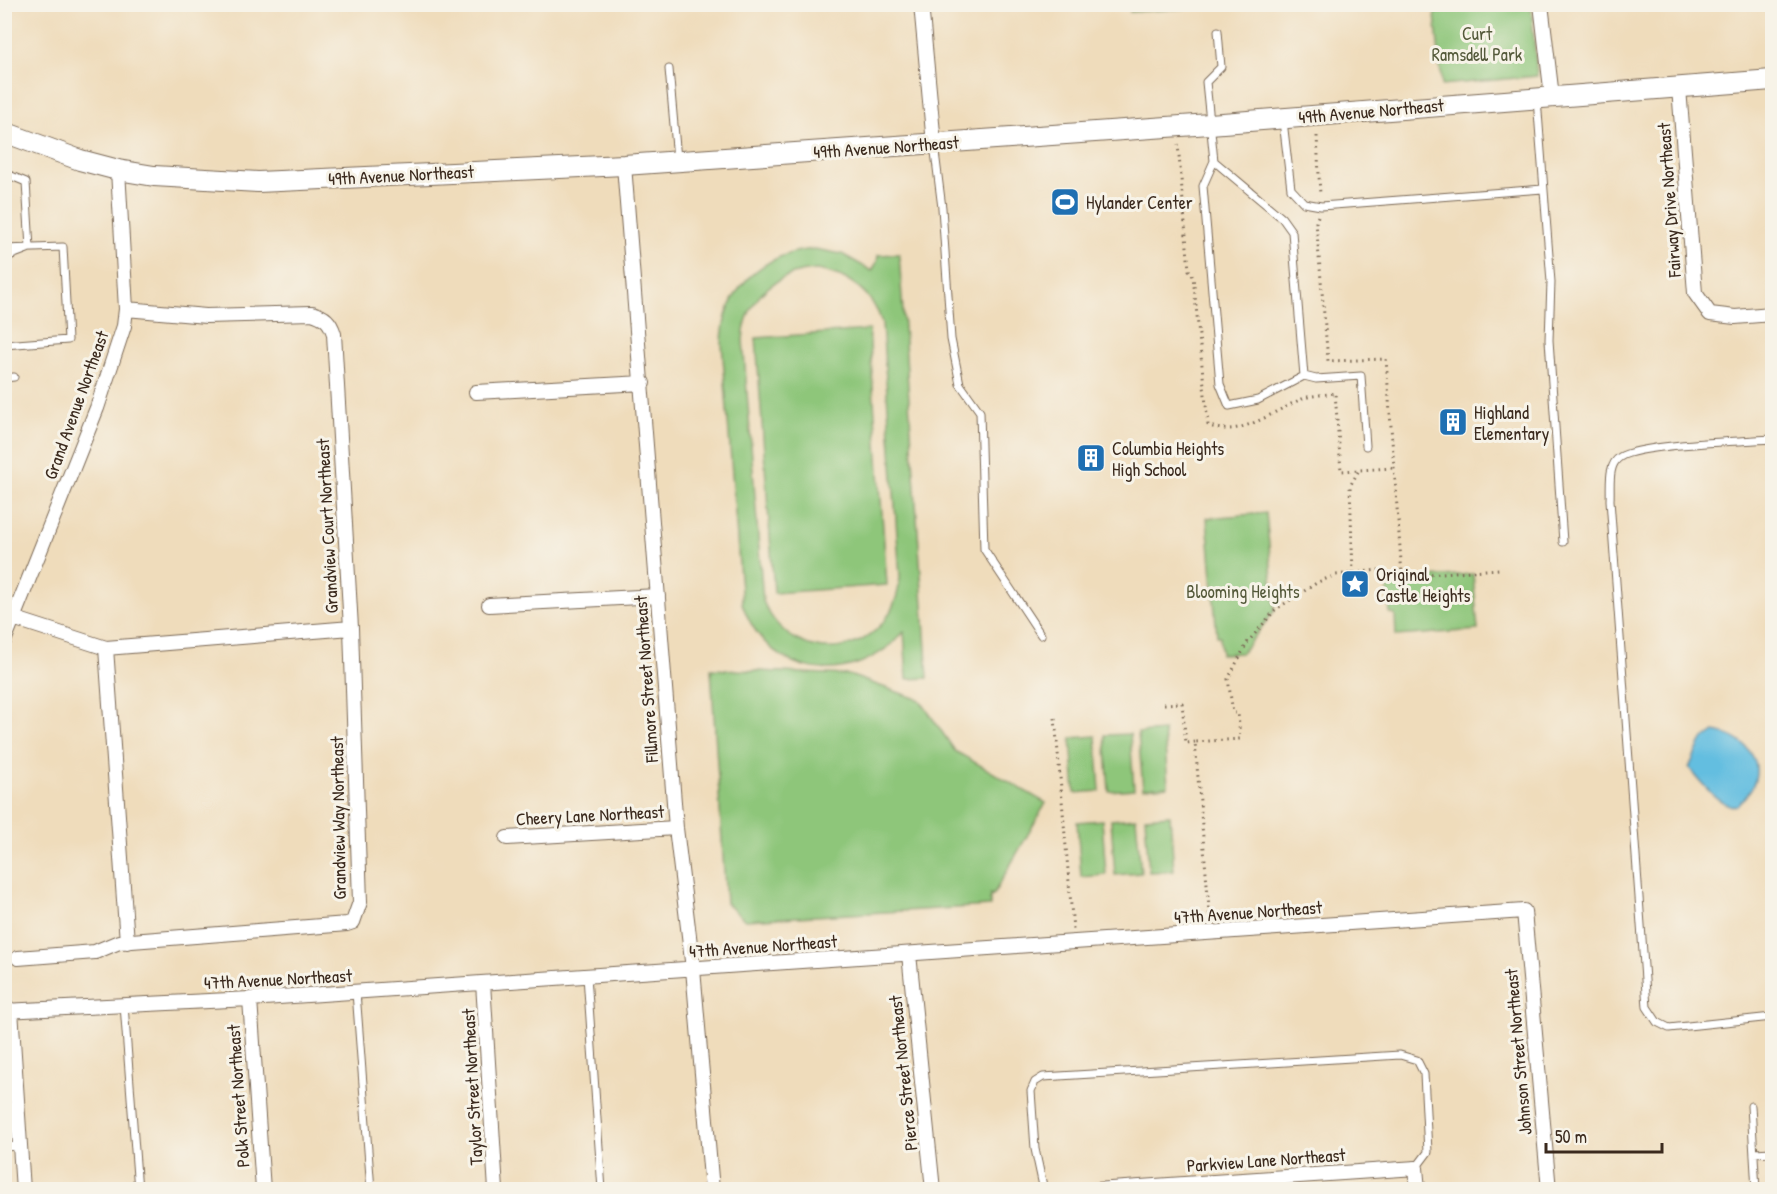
<svg xmlns="http://www.w3.org/2000/svg" width="1777" height="1194" font-family="'Patrick Hand',sans-serif">
<rect width="100%" height="100%" fill="#f7f3e8"/>
<filter id="ink" filterUnits="userSpaceOnUse"><feTurbulence type="fractalNoise" baseFrequency=".0167" numOctaves="2"/><feDisplacementMap in="SourceGraphic" scale="12" xChannelSelector="R" yChannelSelector="G"/><feConvolveMatrix kernelMatrix="1 2 1 2 8 2 1 2 1" color-interpolation-filters="sRGB"/></filter>
<filter id="wash" filterUnits="userSpaceOnUse"><feTurbulence type="fractalNoise" baseFrequency=".008" numOctaves="4" result="noise"/><feDisplacementMap in="SourceGraphic" scale="24" xChannelSelector="R" yChannelSelector="G"/><feGaussianBlur stdDeviation="1.35" result="paint"/><feColorMatrix in="noise" values="0 0 0 0 0 0 0 0 0 0 0 0 0 0 0 0 0 1.4 0 .05"/><feComposite in="paint" operator="in"/></filter>
<g filter="url(#wash)">
<rect width="100%" height="100%" fill="#efdcbb"/>
<!-- green -->
<path fill="#8ec67a" stroke="#64784c" stroke-width="1.5" fill-rule="evenodd" d="M 1132,5 L 1132,4 L 1238,5 L 1130,12 Z
M 1434,5 L 1531,5 L 1537,76 L 1442,85 Z
M 815,249 L 842,254 L 872,271 L 877,262 L 878,255 L 899,254 L 928,678 L 907,679 L 904,632 C 852,690 768,680 742,603 L 722,344 C 723,289 762,253 815,249 ZM 817,270 C 848,275 872,291 882,323 L 900,577 C 894,658 795,675 763,601 L 743,340 C 746,298 775,272 817,270 Z
M 869,330 L 887,585 L 774,593 L 756,338 Z
M 1266,513 L 1275,610 L 1242,653 L 1221,654 L 1220,636 L 1217,636 L 1207,518 Z
M 1473,574 L 1478,630 L 1396,636 L 1395,615 L 1390,613 L 1387,584 L 1396,579 Z
M 711,669 L 849,675 L 920,700 L 955,751 L 1046,803 L 993,895 L 990,894 L 990,906 L 745,920 L 726,903 Z
M 1164,731 L 1168,786 L 1143,788 L 1138,733 Z
M 1130,734 L 1134,789 L 1109,791 L 1105,735 Z
M 1096,736 L 1100,791 L 1075,793 L 1071,738 Z
M 1170,815 L 1174,871 L 1149,872 L 1145,817 Z
M 1136,818 L 1141,873 L 1115,875 L 1111,820 Z
M 1102,820 L 1106,875 L 1081,877 L 1077,822 Z"/>
<!-- water -->
<path fill="#63bee0" stroke="#4f747f" stroke-width="1.5" d="M 1714,732 C 1741,735 1766,758 1752,787 C 1748,794 1742,800 1737,806 C 1718,807 1701,781 1689,768 L 1701,741 Z"/>
</g>
<g filter="url(#ink)">
<g fill="none" stroke-linecap="round" stroke-linejoin="round">
<!-- lane casing -->
<g stroke="#7a6855" stroke-width="9">
<path id="lane" d="M 669,69 L 677,159
M 1537,99 L 1551,282 L 1549,340 L 1563,542
M 1283,121 L 1291,189 L 1304,203 L 1321,206 L 1543,189
M 934,144 L 942,208 L 951,339 L 960,384 L 980,412 L 984,549 L 1041,635
M 1214,161 L 1282,218 L 1292,232 L 1304,376 L 1258,400 L 1229,406 L 1220,384 L 1203,186 L 1214,161 L 1206,82 L 1221,67 L 1218,31
M 4,173 L 26,182 L 30,248 L 4,258
M 4,249 L 63,247 L 68,340 L 4,345
M 1304,376 L 1316,379 L 1361,376 L 1366,446
M 4,378 L 14,377
M 1772,439 C 1744,441 1640,444 1620,457 C 1607,465 1611,486 1610,500 L 1647,1007 L 1657,1022 L 1669,1028 L 1772,1017
M 587,976 L 602,1190
M 356,992 L 371,1190
M 124,1005 L 138,1190
M 1751,1106 L 1756,1190
M 4,1147 L 20,1146
M 1754,1153 L 1772,1152
M 1049,1190 L 1043,1186 L 1035,1149 L 1031,1091 L 1035,1082 L 1043,1077 L 1400,1055 L 1417,1060 L 1424,1074 L 1428,1152 L 1416,1168"/>
</g>
<!-- street casing -->
<g stroke="#7a6855" stroke-width="16">
<path id="street" d="M 921,4 L 934,144
M 1541,4 L 1552,97
M 1679,88 L 1695,293 L 1710,314 L 1735,317 L 1772,314
M 624,165 L 676,828 L 693,969 L 712,1190
M 476,392 L 643,383
M 489,605 L 658,596
M 13,618 L 106,648 L 351,628
M 4,641 L 97,408 L 124,326 L 126,309 L 118,170
M 106,648 L 127,942
M 507,838 L 676,828
M 909,954 L 933,1190
M 18,958 L 95,952 L 119,942 L 347,924 L 353,922 L 360,902 L 351,628 L 334,334 C 330,321 325,317 312,313 L 206,316 L 126,309
M 483,983 L 496,1190
M 250,999 L 263,1190
M 11,1010 L 23,1190
M 4,1011 L 250,999 L 1524,911 L 1549,1190
M 1096,1190 L 1416,1168 L 1418,1190"/>
</g>
<!-- secondary casing -->
<g stroke="#7a6855" stroke-width="22">
<path id="secondary" d="M 4,132 L 80,160 L 118,170 L 154,176 L 258,182 L 624,165 L 1210,124 L 1772,80"/>
</g>
<!-- path -->
<path stroke="#7a6855" stroke-width="3" stroke-dasharray="1.5 4.5" stroke-linecap="butt" d="M 1317,136 L 1320,195
M 1178,144 L 1189,270 L 1193,276 L 1208,425 C 1239,440 1274,410 1302,399 C 1311,395 1324,395 1335,393 L 1341,471 L 1394,468
M 1318,216 L 1316,222 L 1328,361 L 1386,359 L 1402,575
M 1353,573 L 1350,486 L 1359,470
M 1164,704 L 1182,703 L 1186,743 L 1195,742
M 1055,718 L 1073,929
M 1210,920 L 1195,742 L 1240,739 L 1238,713 L 1233,713 L 1228,679 L 1247,643 L 1275,610 L 1318,582 L 1336,575 L 1378,570 L 1397,576 L 1500,569"/>
<!-- lane -->
<use href="#lane" stroke="#fff" stroke-width="7"/>
<!-- street -->
<use href="#street" stroke="#fff" stroke-width="14"/>
<!-- secondary -->
<use href="#secondary" stroke="#fff" stroke-width="20"/>
</g>
</g>
<!-- icons -->
<defs>
<g id="stadium-square" transform="scale(1.5)"><rect x="-9" y="-9" width="18" height="18" rx="4" fill="#1f6fb2" stroke="#f7f3e8"/><path d="M0-5a6.5 5 0 1 0 0 10a6.5 5 0 1 0 0-10ZM-3.5-1.8h7v3.6h-7Z" fill="#fff"/></g>
<g id="building-square" transform="scale(1.5)"><rect x="-9" y="-9" width="18" height="18" rx="4" fill="#1f6fb2" stroke="#f7f3e8"/><path d="M-4-6H4V6H1V3H-1V6H-4ZM-2.5-4.3h1.7v1.8h-1.7ZM.8-4.3h1.7v1.8H.8ZM-2.5-1h1.7V.8h-1.7ZM.8-1h1.7V.8H.8Z" fill="#fff"/></g>
<g id="sight-square" transform="scale(1.5)"><rect x="-9" y="-9" width="18" height="18" rx="4" fill="#1f6fb2" stroke="#f7f3e8"/><path d="M0-6L1.8-2.2L6-1.7L2.9 1.2L3.7 5.4L0 3.3L-3.7 5.4L-2.9 1.2L-6-1.7L-1.8-2.2Z" fill="#fff"/></g>
</defs>
<g fill-rule="evenodd">
<use href="#stadium-square" x="1065" y="202"/>
<use href="#building-square" x="1453" y="422"/>
<use href="#building-square" x="1091" y="458"/>
<use href="#sight-square" x="1355" y="584"/>
</g>
<g text-anchor="middle" dominant-baseline="central" stroke-width="6" stroke-linejoin="round" paint-order="stroke">
<!-- park labels -->
<g font-size="18" fill="#54593a" stroke="#f7f3e8">
<text x="1477" y="33">Curt<tspan x="1477" dy="21">Ramsdell Park</tspan></text>
<text x="1243" y="591">Blooming Heights</text>
</g>
<!-- street labels -->
<g font-size="18" fill="#3b2a1e" stroke="#f7f3e8">
<text transform="translate(1371 111) rotate(-5)">49th Avenue Northeast</text>
<text transform="translate(886 147) rotate(-4)">49th Avenue Northeast</text>
<text transform="translate(401 175) rotate(-3)">49th Avenue Northeast</text>
<text transform="translate(1669 200) rotate(-94)">Fairway Drive Northeast</text>
<text transform="translate(76 405) rotate(-70)">Grand Avenue Northeast</text>
<text transform="translate(327 526) rotate(-93)">Grandview Court Northeast</text>
<text transform="translate(646 679) rotate(-94)">Fillmore Street Northeast</text>
<text transform="translate(590 815) rotate(-3)">Cheery Lane Northeast</text>
<text transform="translate(338 818) rotate(-91)">Grandview Way Northeast</text>
<text transform="translate(1248 912) rotate(-4)">47th Avenue Northeast</text>
<text transform="translate(763 946) rotate(-4)">47th Avenue Northeast</text>
<text transform="translate(278 979) rotate(-3)">47th Avenue Northeast</text>
<text transform="translate(1518 1052) rotate(-95)">Johnson Street Northeast</text>
<text transform="translate(903 1073) rotate(-96)">Pierce Street Northeast</text>
<text transform="translate(472 1087) rotate(-93)">Taylor Street Northeast</text>
<text transform="translate(238 1096) rotate(-94)">Polk Street Northeast</text>
<text transform="translate(1266 1160) rotate(-4)">Parkview Lane Northeast</text>
</g>
<!-- poi labels -->
<g font-size="18" fill="#3b2a1e" stroke="#f7f3e8" text-anchor="start">
<text x="1086" y="202">Hylander Center</text>
<text x="1474" y="412">Highland<tspan x="1474" dy="21">Elementary</tspan></text>
<text x="1112" y="448">Columbia Heights<tspan x="1112" dy="21">High School</tspan></text>
<text x="1376" y="574">Original<tspan x="1376" dy="21">Castle Heights</tspan></text>
</g>
</g>
<!-- margin -->
<rect width="1777" height="1194" fill="none" stroke="#f7f3e8" stroke-width="24"/>
<!-- scale -->
<path d="M1546 1143v9h116v-9" fill="none" stroke="#3b2a1e" stroke-width="3"/>
<text x="1555" y="1143" font-size="18" fill="#3b2a1e" stroke="#f7f3e8" stroke-width="4.5" paint-order="stroke">50 m</text>
</svg>
